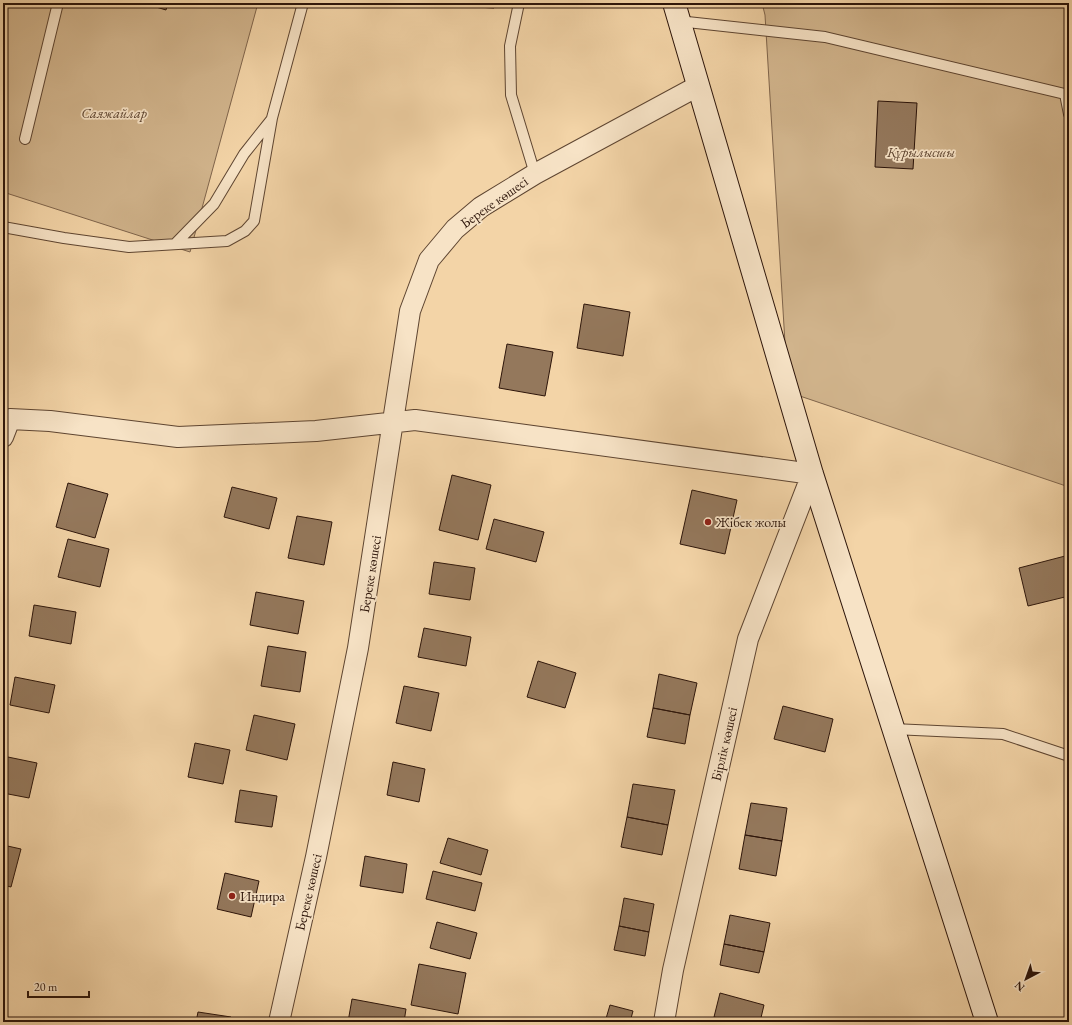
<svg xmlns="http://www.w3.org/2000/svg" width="1072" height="1025" font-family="'EB Garamond',serif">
<rect width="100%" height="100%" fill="#f3d4a7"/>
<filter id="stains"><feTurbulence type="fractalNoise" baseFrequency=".005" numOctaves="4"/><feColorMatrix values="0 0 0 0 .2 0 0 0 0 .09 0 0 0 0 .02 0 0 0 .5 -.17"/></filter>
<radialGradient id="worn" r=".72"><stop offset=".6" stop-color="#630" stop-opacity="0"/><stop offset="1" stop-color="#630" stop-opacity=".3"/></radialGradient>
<!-- green -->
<path fill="#d1b48c" stroke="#7f644b" d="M 3,3 L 258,3 L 190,252 L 3,192 Z
M 762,3 L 1069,3 L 1069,487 L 788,392 L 765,15 Z"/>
<!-- building -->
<path fill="#94785c" stroke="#2d150a" d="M 143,3 L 168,3 L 166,10 Z
M 476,3 L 494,3 L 494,8 L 476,7 Z
M 878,101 L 917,103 L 913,169 L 875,167 Z
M 584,304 L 630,312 L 623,356 L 577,348 Z
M 507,344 L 553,352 L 545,396 L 499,388 Z
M 452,475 L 491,485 L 478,540 L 439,530 Z
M 68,483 L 108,494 L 95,538 L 56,527 Z
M 232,487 L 277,498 L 269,529 L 224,517 Z
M 692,490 L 737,500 L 725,554 L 680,544 Z
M 297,516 L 332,522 L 324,565 L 288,558 Z
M 494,519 L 544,532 L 536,562 L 486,549 Z
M 68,539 L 109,549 L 100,587 L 58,577 Z
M 1069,555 L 1069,596 L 1028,606 L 1019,568 Z
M 434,562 L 475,568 L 470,600 L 429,594 Z
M 256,592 L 304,601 L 298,634 L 250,625 Z
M 34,605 L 76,612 L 71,644 L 29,636 Z
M 424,628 L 471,637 L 466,666 L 418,657 Z
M 268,646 L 306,652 L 300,692 L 261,686 Z
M 538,661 L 576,673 L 565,708 L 527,697 Z
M 659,674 L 697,683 L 690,715 L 653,708 Z
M 15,677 L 55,685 L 49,713 L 10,705 Z
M 404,686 L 439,693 L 431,731 L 396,723 Z
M 783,706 L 833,719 L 825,752 L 774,739 Z
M 653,708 L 690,715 L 685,744 L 647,737 Z
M 254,715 L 295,724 L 287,760 L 246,750 Z
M 195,743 L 230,750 L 223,784 L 188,777 Z
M 3,756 L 37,763 L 29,798 L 3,793 Z
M 393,762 L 425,769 L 419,802 L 387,795 Z
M 633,784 L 675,790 L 668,825 L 627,817 Z
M 240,790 L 277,796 L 272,827 L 235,822 Z
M 751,803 L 787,808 L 782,841 L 745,835 Z
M 627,817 L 668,825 L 662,855 L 621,847 Z
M 745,835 L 782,841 L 776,876 L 739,869 Z
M 448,838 L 488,850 L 481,875 L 440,863 Z
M 3,845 L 21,849 L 11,887 L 3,885 Z
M 365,856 L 407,864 L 403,893 L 360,886 Z
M 433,871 L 482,883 L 475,911 L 426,899 Z
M 225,873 L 259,881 L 251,917 L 217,909 Z
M 624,898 L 654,904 L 649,932 L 619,926 Z
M 730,915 L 770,923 L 764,952 L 724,944 Z
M 437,922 L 477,933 L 470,959 L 430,948 Z
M 619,926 L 649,932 L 645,956 L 614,950 Z
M 724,944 L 764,952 L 759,973 L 720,965 Z
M 419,964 L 466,973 L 458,1014 L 411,1005 Z
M 720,993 L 764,1005 L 760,1022 L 736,1022 L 714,1017 Z
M 352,999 L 406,1009 L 404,1022 L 348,1022 Z
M 610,1005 L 633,1011 L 630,1022 L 605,1022 Z
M 198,1012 L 231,1017 L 230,1022 L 196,1022 Z"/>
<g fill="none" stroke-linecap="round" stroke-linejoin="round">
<!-- service casing -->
<g stroke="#5e4531" stroke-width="12">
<path id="service" d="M 519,3 L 510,46 L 511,95 L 535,174
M 678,21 L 825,37 L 1069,95
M 1065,94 L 1069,114
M 25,139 L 58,3
M 3,227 L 64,238 L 129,247 L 227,241 L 245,231 L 254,221 L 272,118 L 303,3
M 175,244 L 214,204 L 244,154 L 271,120
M 893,729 L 1003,734 L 1069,756"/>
</g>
<!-- minor casing -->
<g stroke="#5e4531" stroke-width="22">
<path id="minor" d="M 3,437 L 10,419 L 50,421 L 178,437 L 316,431 L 415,420 L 812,474 L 748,639 L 673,970 L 664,1022
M 279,1022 L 316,857 L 358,648 L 410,311 L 429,260 L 455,229 L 481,207 L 535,174 L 698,86"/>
</g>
<!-- secondary casing -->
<g stroke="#2d150a" stroke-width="24">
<path id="secondary" d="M 674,3 L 812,474 L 987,1022"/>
</g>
<!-- service -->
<use href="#service" stroke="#f7e3c6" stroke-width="10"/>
<!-- minor -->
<use href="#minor" stroke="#f7e3c6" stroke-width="20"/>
<!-- secondary -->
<use href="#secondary" stroke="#f7e3c6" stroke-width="22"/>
</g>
<!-- markers -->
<g fill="#8f2418" stroke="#f7e3c6" stroke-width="1.5">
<circle cx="708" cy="522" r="4"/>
<circle cx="232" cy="896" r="4"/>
</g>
<g text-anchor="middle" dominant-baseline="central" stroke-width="3.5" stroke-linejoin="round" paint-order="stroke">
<!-- park labels -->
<g font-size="14" font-style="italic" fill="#5e4531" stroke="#f7e3c6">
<text x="114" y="113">Саяжайлар</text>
<text x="921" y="152">Құрылысшы</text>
</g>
<!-- street labels -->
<g font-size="14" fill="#2d150a" stroke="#f7e3c6">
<text transform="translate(494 202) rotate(-35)">Береке көшесі</text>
<text transform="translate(370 574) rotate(-81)">Береке көшесі</text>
<text transform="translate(724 744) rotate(-77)">Бірлік көшесі</text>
<text transform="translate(308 892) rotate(-77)">Береке көшесі</text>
</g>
<!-- poi labels -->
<g font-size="14" fill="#2d150a" stroke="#f7e3c6" text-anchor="start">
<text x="716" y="522">Жібек жолы</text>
<text x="240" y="896">Индира</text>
</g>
</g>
<!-- margin -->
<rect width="1072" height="1025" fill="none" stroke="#f3d4a7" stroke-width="16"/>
<rect x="4" y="4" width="1064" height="1017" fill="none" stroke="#2d150a" stroke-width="2"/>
<rect x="8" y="8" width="1056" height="1009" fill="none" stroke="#2d150a"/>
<!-- north arrow -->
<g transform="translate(1026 979) rotate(221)" stroke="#f7e3c6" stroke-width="3" paint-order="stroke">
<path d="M0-3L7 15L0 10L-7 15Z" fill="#2d150a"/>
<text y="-6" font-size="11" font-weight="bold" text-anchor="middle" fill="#2d150a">N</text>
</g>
<!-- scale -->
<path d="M28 991v6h61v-6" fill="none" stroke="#2d150a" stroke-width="2"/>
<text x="34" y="991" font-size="12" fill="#2d150a" stroke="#f7e3c6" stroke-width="3" paint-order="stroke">20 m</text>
<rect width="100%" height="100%" filter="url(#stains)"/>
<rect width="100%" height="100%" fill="url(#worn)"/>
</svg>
